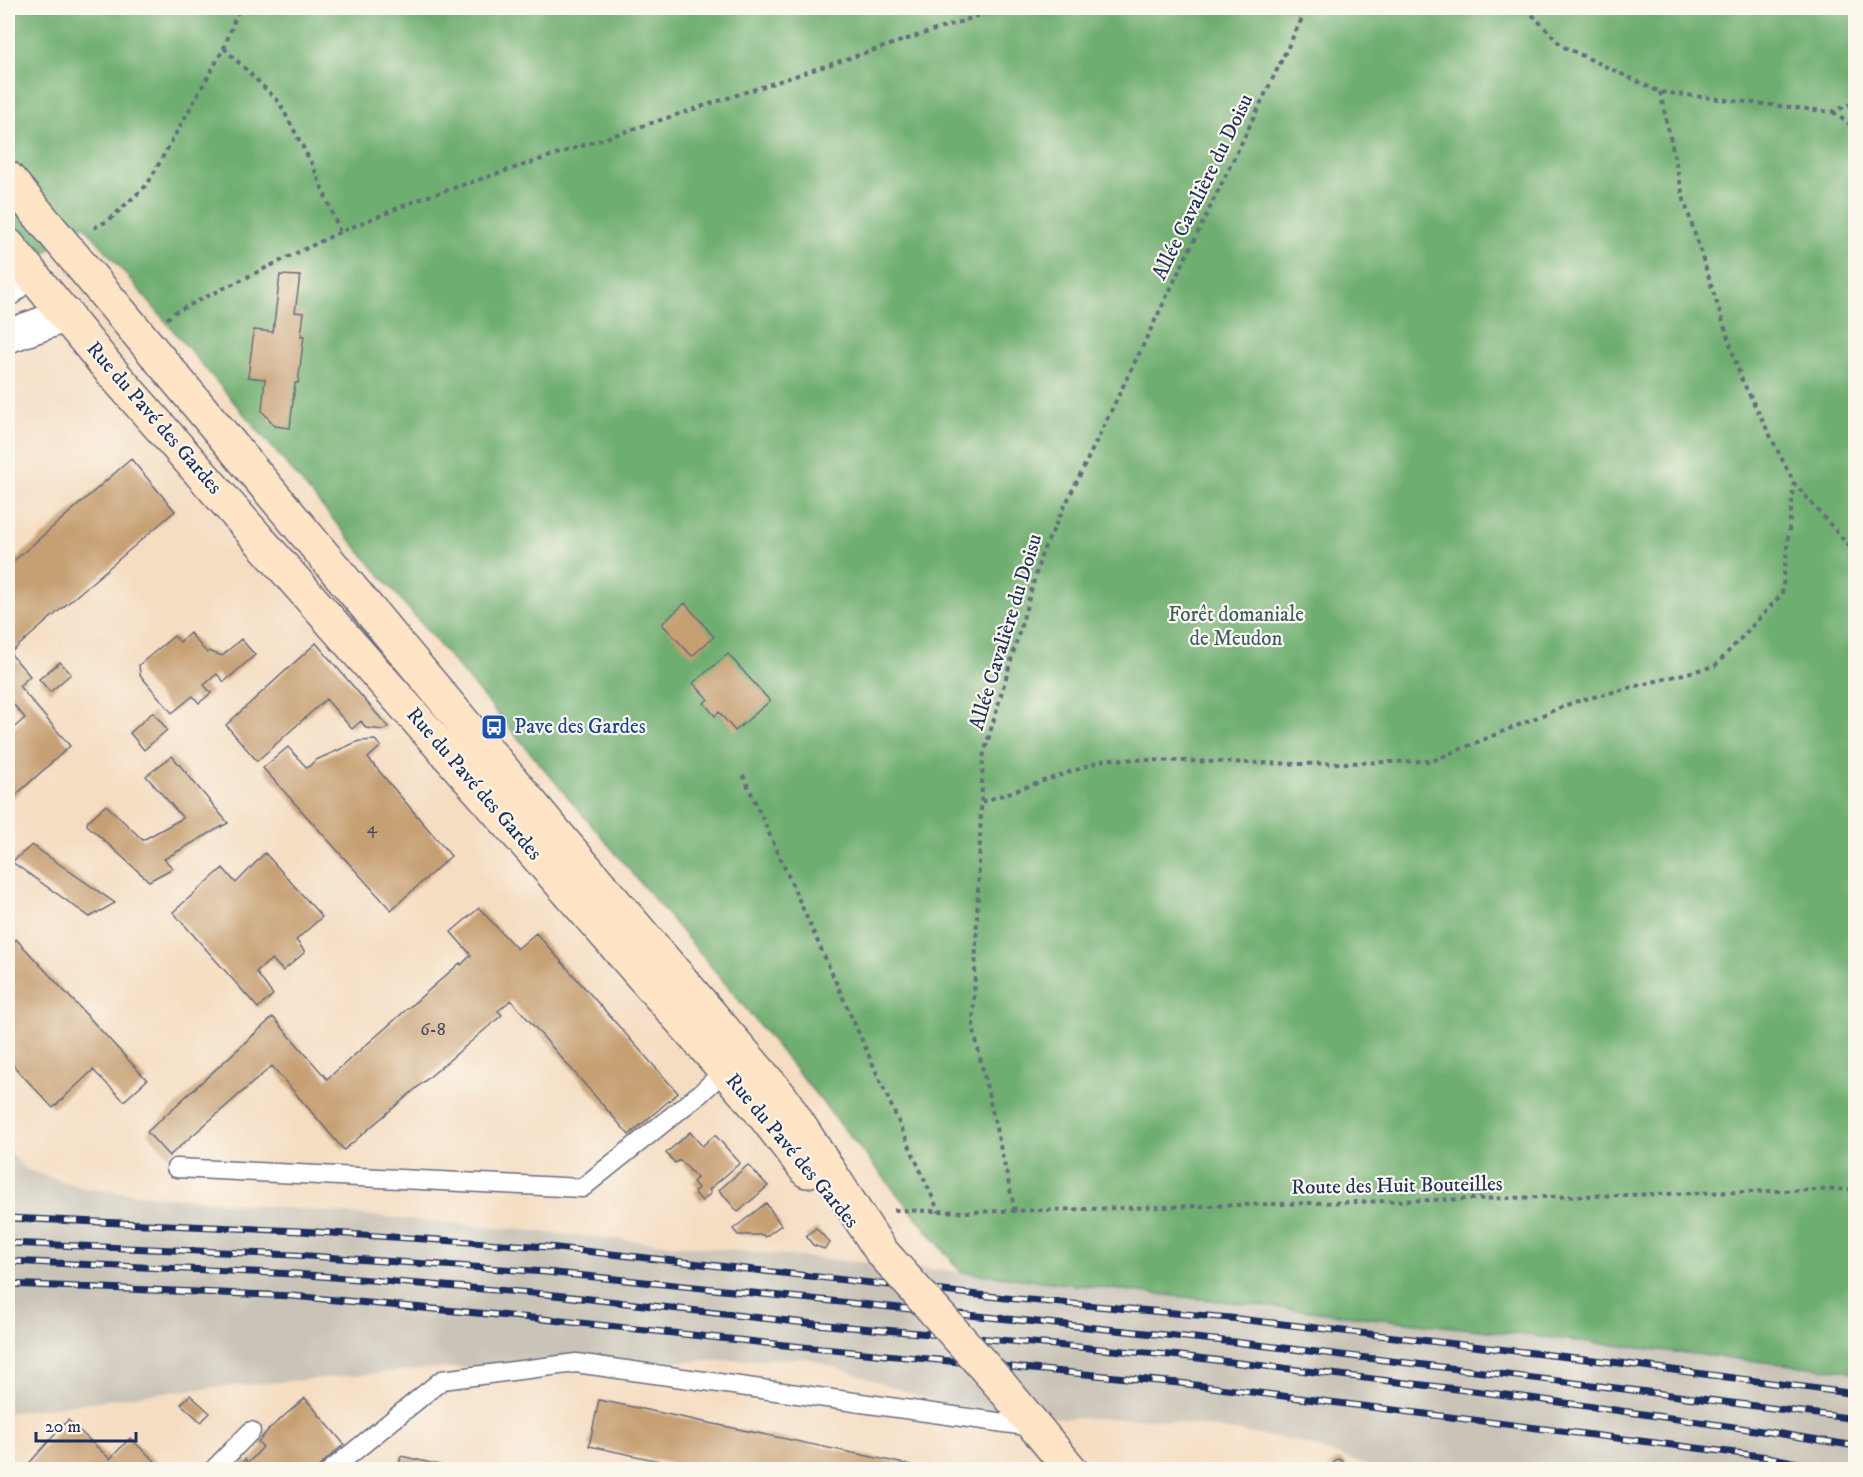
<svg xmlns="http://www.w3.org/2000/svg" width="1863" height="1477" font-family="'IM FELL DW Pica',serif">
<rect width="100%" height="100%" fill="#fbf7ec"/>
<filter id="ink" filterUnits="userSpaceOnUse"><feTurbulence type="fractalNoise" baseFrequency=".0167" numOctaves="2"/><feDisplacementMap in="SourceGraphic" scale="12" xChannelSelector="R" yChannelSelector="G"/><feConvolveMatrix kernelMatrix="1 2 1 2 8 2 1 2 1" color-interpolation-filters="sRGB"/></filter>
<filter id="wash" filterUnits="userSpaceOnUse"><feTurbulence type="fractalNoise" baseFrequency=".008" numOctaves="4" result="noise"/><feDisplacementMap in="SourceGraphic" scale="24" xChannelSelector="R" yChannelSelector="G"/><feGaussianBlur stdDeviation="1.35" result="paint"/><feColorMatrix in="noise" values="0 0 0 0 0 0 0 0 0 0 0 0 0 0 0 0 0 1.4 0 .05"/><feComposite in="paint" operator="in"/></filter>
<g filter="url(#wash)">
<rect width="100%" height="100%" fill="#f5ddc2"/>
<!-- industrial -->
<path fill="#c9c3b8" d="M 8,1149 L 25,1169 L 87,1189 L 961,1272 L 1855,1372 L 1855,1469 L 1377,1469 L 1298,1441 L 1157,1419 L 1057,1418 L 958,1409 L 807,1358 L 424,1369 L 166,1392 L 8,1413 Z"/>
<!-- forest -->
<path fill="#6eae6f" stroke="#446e66" stroke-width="1.5" d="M 8,8 L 1855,8 L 1855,1372 L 961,1272 L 716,972 L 84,225 L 8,279 Z"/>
<g id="blocks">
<!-- building -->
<path fill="#c69f72" d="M 280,275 L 300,276 L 295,312 L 304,313 L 301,336 L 304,336 L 298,383 L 295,383 L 290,428 L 275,426 L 262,411 L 265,379 L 248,377 L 254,330 L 273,332 Z
M 131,459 L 175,511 L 10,653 L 30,676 L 19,686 L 70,746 L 8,802 L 8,733 L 25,718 L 8,698 L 8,566 Z
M 685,603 L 714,637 L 692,656 L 662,624 Z
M 190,633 L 207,653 L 209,651 L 222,656 L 241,639 L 255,655 L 224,682 L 217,674 L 204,685 L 211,693 L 199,703 L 193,696 L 172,713 L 140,675 L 139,665 L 174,636 L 180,642 Z
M 316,643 L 388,727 L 384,730 L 366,728 L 361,721 L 352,729 L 326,699 L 257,761 L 226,725 Z
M 728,654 L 770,701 L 735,731 L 719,712 L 715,716 L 704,703 L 708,699 L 693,683 Z
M 60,662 L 71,674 L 50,692 L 39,679 Z
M 153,712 L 167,730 L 144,750 L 130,733 Z
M 375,740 L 381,746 L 368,758 L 451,856 L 391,910 L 263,768 L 288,747 L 307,768 L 316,760 L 359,741 Z
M 172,756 L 228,823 L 164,859 L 173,868 L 149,881 L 87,825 L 88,821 L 106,805 L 143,840 L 183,818 L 146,776 Z
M 32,845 L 115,903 L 90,917 L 12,862 Z
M 265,853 L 322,917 L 296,940 L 305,952 L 283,971 L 272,959 L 256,972 L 273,995 L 258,1008 L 173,912 L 223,868 L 236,883 Z
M 479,908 L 517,949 L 536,933 L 678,1093 L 629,1135 L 511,1000 L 498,1011 L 502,1015 L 344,1150 L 272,1066 L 169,1156 L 147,1132 L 273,1017 L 327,1079 L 460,963 L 461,965 L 471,955 L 451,932 Z
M 8,937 L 14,942 L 16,939 L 147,1080 L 124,1101 L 93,1070 L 53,1108 L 8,1060 Z
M 690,1132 L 702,1146 L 715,1135 L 740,1163 L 709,1190 L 711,1193 L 702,1201 L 694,1192 L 698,1188 L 693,1182 L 697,1178 L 680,1160 L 675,1163 L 666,1153 Z
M 748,1165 L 768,1186 L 738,1212 L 719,1190 Z
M 766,1203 L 781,1225 L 765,1237 L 763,1235 L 738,1235 L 733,1229 Z
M 816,1228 L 830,1243 L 824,1249 L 813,1245 L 806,1236 Z
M 190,1395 L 210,1413 L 201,1422 L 181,1404 Z
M 305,1398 L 344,1444 L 315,1470 L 236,1470 L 245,1459 L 248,1463 L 263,1447 L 258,1442 L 269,1429 Z
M 599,1400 L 925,1468 L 925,1470 L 701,1470 L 589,1446 Z
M 68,1420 L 110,1459 L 130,1438 L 157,1463 L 151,1470 L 23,1470 Z
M 401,1456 L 457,1469 L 457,1470 L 398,1470 Z
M 1338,1459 L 1347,1463 L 1339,1470 L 1328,1468 Z"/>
</g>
</g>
<g filter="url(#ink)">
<use href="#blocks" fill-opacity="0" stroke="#676c81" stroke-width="1.5"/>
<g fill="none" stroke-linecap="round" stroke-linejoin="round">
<!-- service casing -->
<g stroke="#676c81" stroke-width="21">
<path id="service" d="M 176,1168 L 582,1188 L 702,1092 L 725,1070
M 213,1470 L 251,1431
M 331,1470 L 442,1380 L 576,1363 L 1033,1427"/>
</g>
<!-- minor casing -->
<g stroke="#676c81" stroke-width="36">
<path id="minor" d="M 8,289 L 28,270
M 8,336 L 67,315"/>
</g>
<!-- secondary casing -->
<g stroke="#676c81" stroke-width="36">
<path id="secondary" d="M 8,178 L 555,832 L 781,1097 L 881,1251
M 8,245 L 110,370 L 758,1108 L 807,1171
M 998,1382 L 1071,1470"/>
</g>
<!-- path -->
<path stroke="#676c81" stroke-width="4" stroke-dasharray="4.5 4.5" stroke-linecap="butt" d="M 1526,8 L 1562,46 L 1660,92 L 1832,112 L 1856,102
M 224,48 L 279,102 L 313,166 L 340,232
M 1660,92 L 1684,200 L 1741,378 L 1794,483 L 1856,554
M 1833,112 L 1856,129
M 94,228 L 109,220 L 147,185 L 224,48 L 239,8
M 167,319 L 175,312 L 340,232 L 420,199 L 1002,8
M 743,775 L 939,1212
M 982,802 L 1108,759 L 1300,764 L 1432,761 L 1574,702 L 1715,666 L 1782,594 L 1794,483
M 894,1210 L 968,1212 L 1856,1189
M 1015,1211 L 973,1027 L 983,757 L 1042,553 L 1307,8"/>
<!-- service -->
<use href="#service" stroke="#fff" stroke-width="18"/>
<!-- minor -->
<use href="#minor" stroke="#fff" stroke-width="33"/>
<!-- secondary -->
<use href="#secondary" stroke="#ffe4c6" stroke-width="33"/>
<!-- rail casing -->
<g stroke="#1b2f5e" stroke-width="7">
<path id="rail" d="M 8,1218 L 300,1231 L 548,1247 L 1006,1298 L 1230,1318 L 1620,1363 L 1856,1394
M 8,1243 L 294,1255 L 546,1272 L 1234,1342 L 1616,1388 L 1856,1419
M 8,1261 L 295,1274 L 545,1294 L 815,1324 L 1181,1356 L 1523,1397 L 1769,1432 L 1856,1446
M 8,1284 L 292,1296 L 543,1319 L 812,1348 L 1179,1383 L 1768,1457 L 1832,1470"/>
</g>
<!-- rail -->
<use href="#rail" stroke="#fbf7ec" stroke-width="4.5" stroke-dasharray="14" stroke-linecap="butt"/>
<!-- secondary-bridge casing -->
<g stroke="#676c81" stroke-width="36" stroke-linecap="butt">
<path id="secondary-bridge" d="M 881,1251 L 998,1382"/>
</g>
<!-- secondary-bridge -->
<use href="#secondary-bridge" stroke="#ffe4c6" stroke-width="33"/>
</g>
</g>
<!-- icons -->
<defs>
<g id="bus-square" transform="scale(1.35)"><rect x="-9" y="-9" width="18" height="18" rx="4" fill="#1a4fb4" stroke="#fbf7ec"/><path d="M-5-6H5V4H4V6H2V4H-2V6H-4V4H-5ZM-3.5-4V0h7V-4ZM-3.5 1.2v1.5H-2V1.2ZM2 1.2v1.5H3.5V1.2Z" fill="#fff"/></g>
</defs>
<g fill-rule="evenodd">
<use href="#bus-square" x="494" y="727"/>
</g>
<g text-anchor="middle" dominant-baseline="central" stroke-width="4.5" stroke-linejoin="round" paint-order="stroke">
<!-- number labels -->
<g font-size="18" fill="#464b63">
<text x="372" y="828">4</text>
<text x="433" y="1030">6-8</text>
</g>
<!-- street labels -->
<g font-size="21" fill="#1b2f5e" stroke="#fbf7ec">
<text transform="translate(1203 187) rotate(-64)">Allée Cavalière du Doisu</text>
<text transform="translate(154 418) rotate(49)">Rue du Pavé des Gardes</text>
<text transform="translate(1006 632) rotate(-73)">Allée Cavalière du Doisu</text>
<text transform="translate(474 784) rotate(49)">Rue du Pavé des Gardes</text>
<text transform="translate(792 1151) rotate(50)">Rue du Pavé des Gardes</text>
<text transform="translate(1397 1186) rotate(-1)">Route des Huit Bouteilles</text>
</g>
<!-- park labels -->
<g font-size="21" fill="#3c5e68" stroke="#fbf7ec">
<text x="1236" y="615">Forêt domaniale<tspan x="1236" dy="24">de Meudon</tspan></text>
</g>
<!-- transit labels -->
<g font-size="21" fill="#164399" stroke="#fbf7ec" text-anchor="start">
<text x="514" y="727">Pave des Gardes</text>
</g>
</g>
<!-- margin -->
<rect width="1863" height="1477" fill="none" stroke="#fbf7ec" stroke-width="30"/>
<!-- scale -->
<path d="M36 1432v9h100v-9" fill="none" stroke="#1b2f5e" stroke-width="3"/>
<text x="45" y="1432" font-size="18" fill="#1b2f5e" stroke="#fbf7ec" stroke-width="4.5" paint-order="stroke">20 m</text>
</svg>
